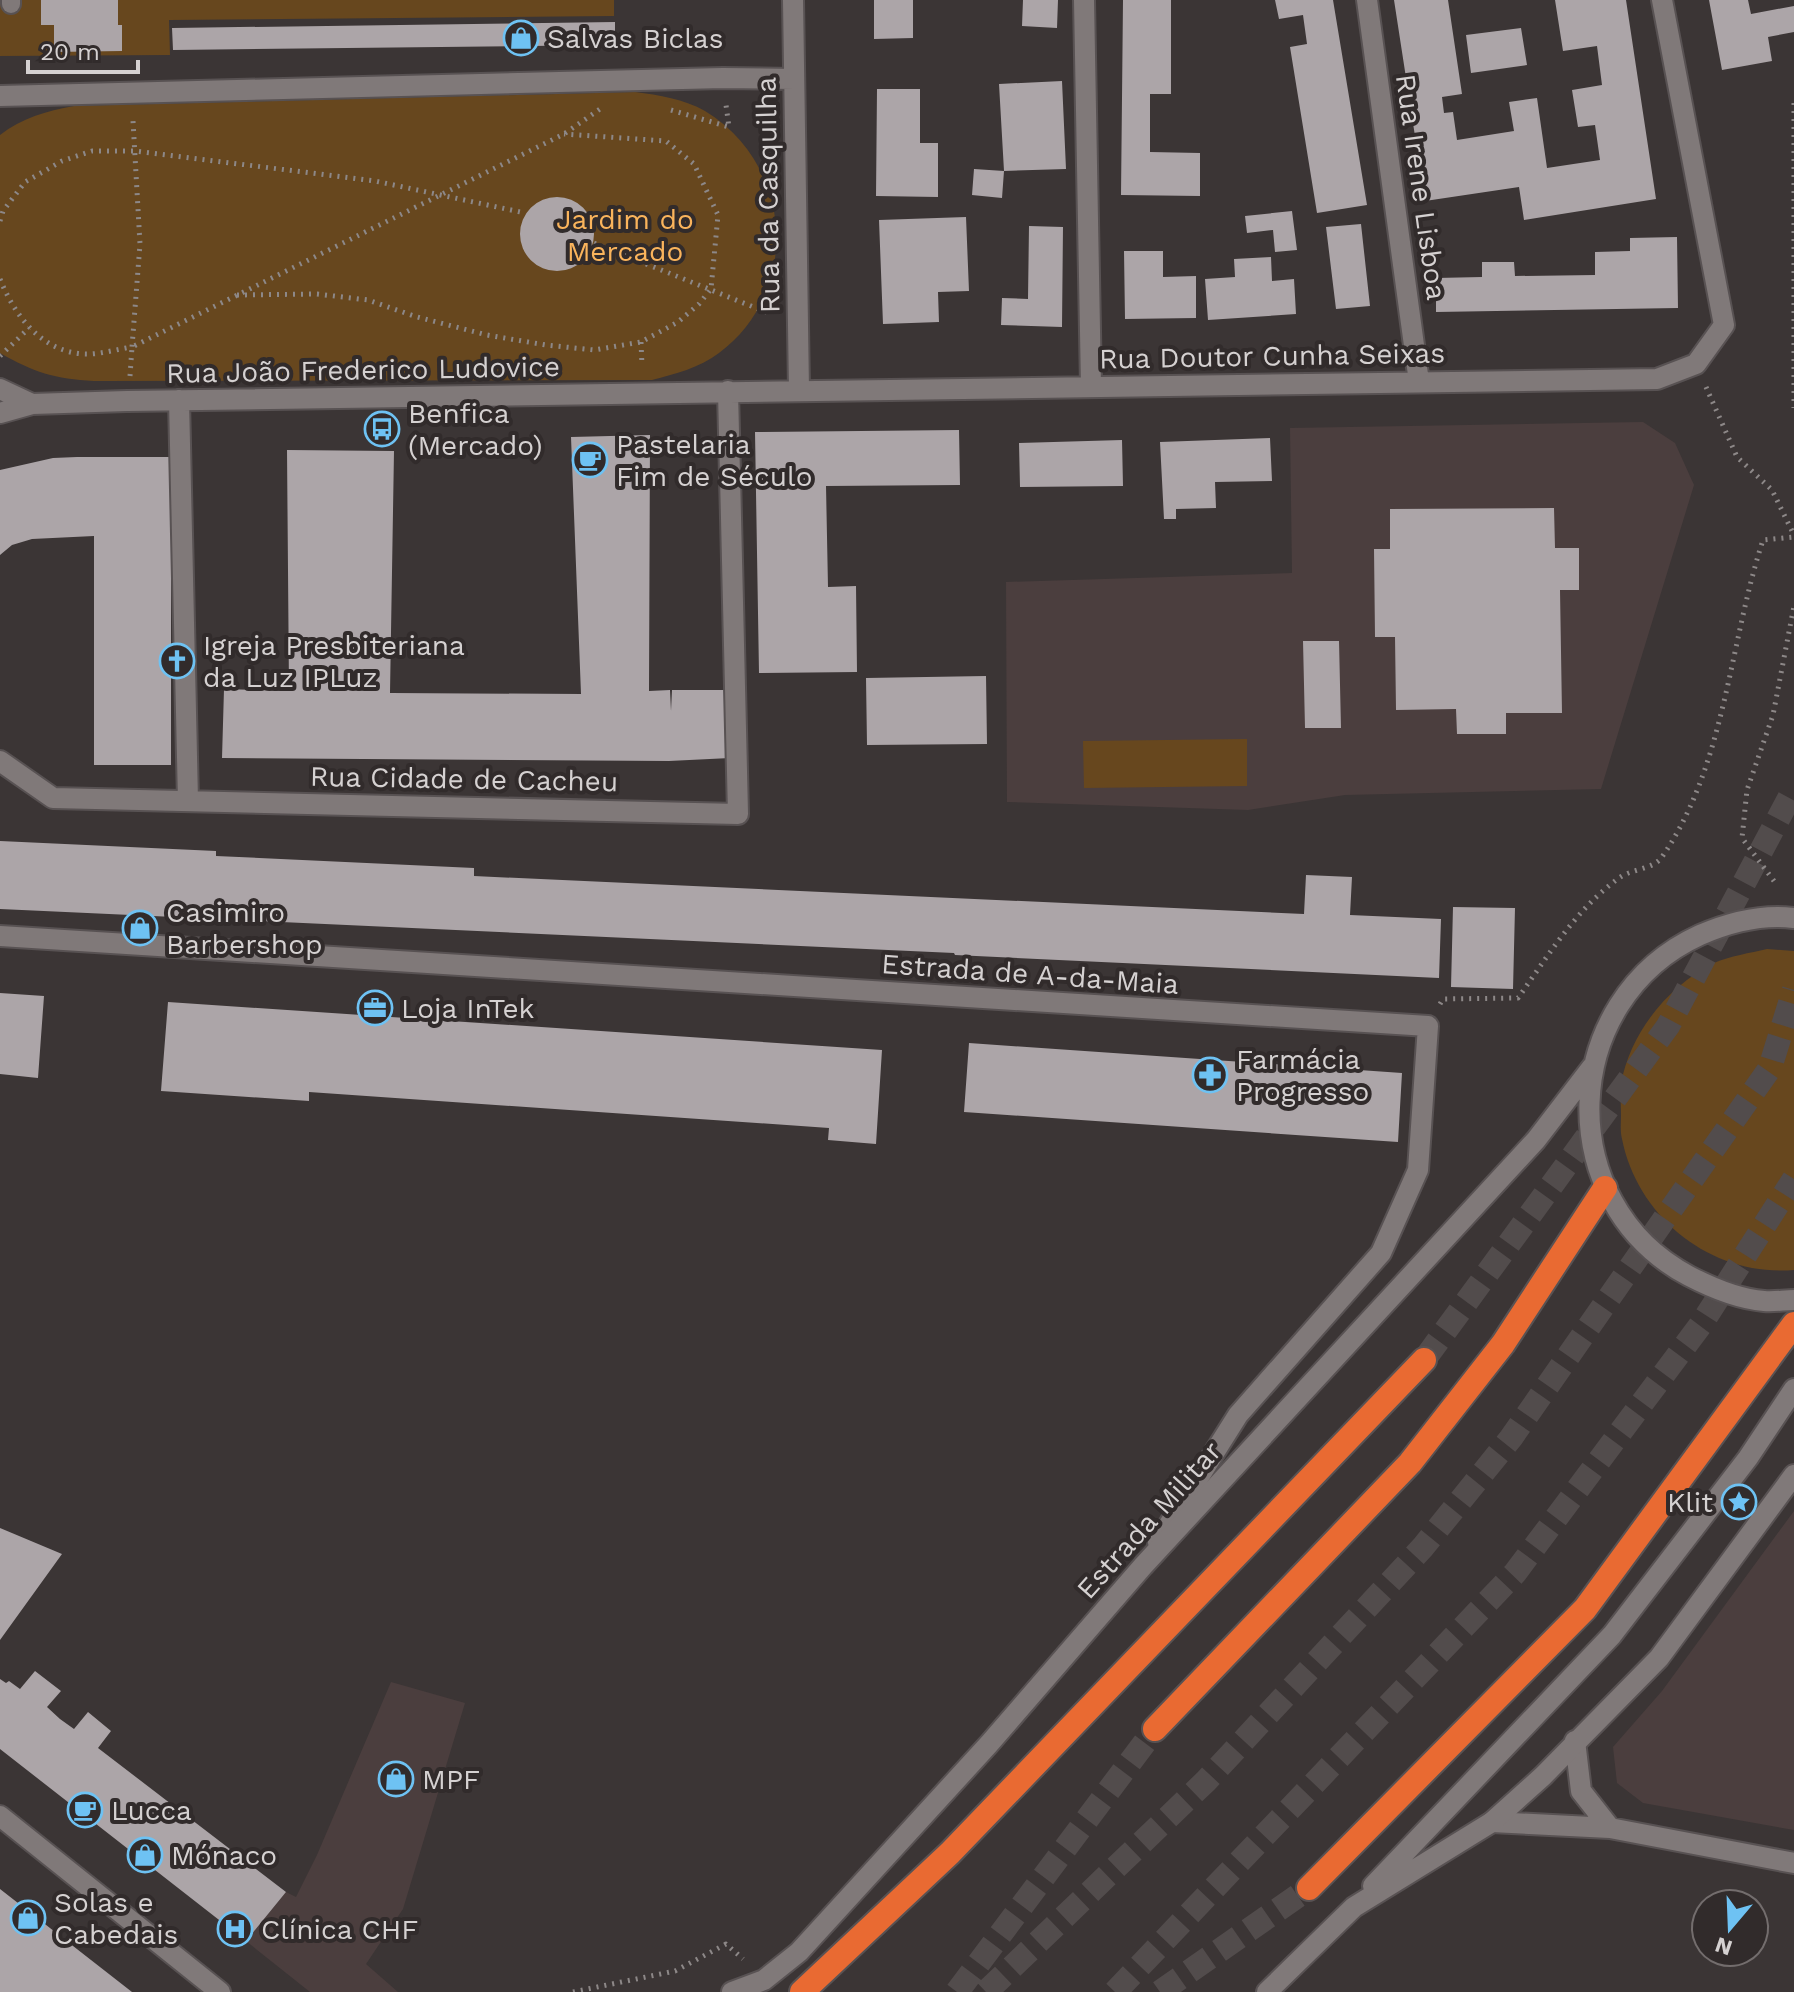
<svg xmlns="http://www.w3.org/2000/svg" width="1794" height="1992" font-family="'Work Sans',sans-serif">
<rect width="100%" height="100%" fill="#3b3535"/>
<!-- built -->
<path fill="#4b3e3e" d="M 1643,422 L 1675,443 L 1694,485 L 1601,789 L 1345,795 L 1248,810 L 1007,802 L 1006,582 L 1292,573 L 1290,428 Z
M 1794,1511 L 1794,1830 L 1643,1803 L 1617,1783 L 1613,1747 L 1662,1691 Z
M 391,1682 L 465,1703 L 403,1909 L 366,1964 L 398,1992 L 310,1992 L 246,1941 L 286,1892 L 296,1897 L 317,1855 Z"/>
<!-- green -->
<path fill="#67471e" d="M 0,0 L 614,0 L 614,16 L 169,20 L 170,55 L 0,56 Z
M 635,92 C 659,95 684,99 705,111 C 793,164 802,291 719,353 C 699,368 675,374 652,380 L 94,381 C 55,379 33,372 0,353 L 0,135 C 22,118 46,111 74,106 Z
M 1247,739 L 1247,786 L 1084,788 L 1083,741 Z
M 1767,949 L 1794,951 L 1794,1270 C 1713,1277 1638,1219 1622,1139 C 1620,1131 1621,1123 1621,1115 C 1621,1105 1620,1094 1621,1084 C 1630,1033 1668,986 1714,963 C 1730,956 1750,953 1767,949 Z"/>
<!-- building -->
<path fill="#aca5a8" d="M 41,0 L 118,0 L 118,25 L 122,25 L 122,51 L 54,52 L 54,25 L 41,25 Z
M 874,0 L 913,0 L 913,38 L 874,39 Z
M 1023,0 L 1058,0 L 1057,28 L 1022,26 Z
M 1123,0 L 1171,0 L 1171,94 L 1150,94 L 1150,152 L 1200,153 L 1200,196 L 1121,195 Z
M 1275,0 L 1333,0 L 1367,205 L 1317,213 L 1290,47 L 1307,44 L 1303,15 L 1279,19 Z
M 1394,0 L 1448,0 L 1462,94 L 1442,97 L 1444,113 L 1453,112 L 1457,140 L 1514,131 L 1509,102 L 1537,98 L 1547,168 L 1600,160 L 1595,125 L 1578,127 L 1572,90 L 1602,85 L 1597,46 L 1563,51 L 1555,0 L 1626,0 L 1656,199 L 1524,220 L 1519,187 L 1425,201 Z
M 1709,0 L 1748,0 L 1751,14 L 1794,6 L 1794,32 L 1768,37 L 1772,61 L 1722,70 Z
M 615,22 L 615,45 L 173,50 L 172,28 Z
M 1521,28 L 1527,65 L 1471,73 L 1466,35 Z
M 1062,81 L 1066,169 L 1004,171 L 999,84 Z
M 877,89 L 920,89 L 920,143 L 938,143 L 938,197 L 876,196 Z
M 974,169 L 1004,171 L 1002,198 L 972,195 Z
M520 234a37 37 0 1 1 74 0a37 37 0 1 1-74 0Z
M 1292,211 L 1297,250 L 1275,252 L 1273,230 L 1247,233 L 1245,216 Z
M 966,217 L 969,291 L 938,292 L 939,322 L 883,324 L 879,220 Z
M 1361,224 L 1370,306 L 1336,309 L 1326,227 Z
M 1029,226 L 1063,227 L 1062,327 L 1001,325 L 1002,298 L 1028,299 Z
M 1677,237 L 1678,308 L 1436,312 L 1436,278 L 1482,277 L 1482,262 L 1514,262 L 1515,276 L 1595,275 L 1595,252 L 1630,251 L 1630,238 Z
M 1124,251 L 1163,251 L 1163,277 L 1196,276 L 1196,318 L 1125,319 Z
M 1271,257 L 1272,281 L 1294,279 L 1296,314 L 1208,320 L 1205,279 L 1235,277 L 1234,259 Z
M 959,430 L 960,485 L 826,486 L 828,587 L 856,586 L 857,672 L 759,673 L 755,432 Z
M 650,435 L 649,691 L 670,690 L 671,711 L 672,690 L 727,690 L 730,758 L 669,761 L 222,758 L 224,689 L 289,691 L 287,450 L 394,451 L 390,693 L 581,694 L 571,437 Z
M 1270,438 L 1272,481 L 1215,482 L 1216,508 L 1176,509 L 1176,519 L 1164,519 L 1160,442 Z
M 1122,440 L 1123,486 L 1020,487 L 1019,443 Z
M 77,457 L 171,457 L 171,765 L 94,765 L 94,536 L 32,539 L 12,545 L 0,555 L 0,470 L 53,458 Z
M 1554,508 L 1555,548 L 1579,548 L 1579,590 L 1560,590 L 1562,713 L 1506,713 L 1506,734 L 1457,734 L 1456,709 L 1396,710 L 1395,637 L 1375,637 L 1374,549 L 1390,549 L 1390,509 Z
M 1303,641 L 1339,641 L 1341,728 L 1305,728 Z
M 986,676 L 987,744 L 867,745 L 866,678 Z
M 0,841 L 216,851 L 216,856 L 474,868 L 474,876 L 1304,914 L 1306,875 L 1352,877 L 1350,915 L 1441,919 L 1439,978 L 955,955 L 954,953 L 0,909 Z
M 1453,907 L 1515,908 L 1513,989 L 1451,987 Z
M 0,993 L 44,996 L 38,1078 L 0,1074 Z
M 168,1002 L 882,1050 L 876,1144 L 828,1140 L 829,1128 L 309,1092 L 309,1101 L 161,1091 Z
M 969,1043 L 1402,1073 L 1398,1142 L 964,1112 Z
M 0,1528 L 62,1554 L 0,1640 Z
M 35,1671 L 61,1691 L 47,1707 L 60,1719 L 74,1729 L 88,1712 L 111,1731 L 98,1748 L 286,1892 L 246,1941 L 0,1749 L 0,1679 L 6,1683 L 9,1681 L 20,1689 Z
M 0,1889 L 91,1960 L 132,1992 L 0,1992 Z"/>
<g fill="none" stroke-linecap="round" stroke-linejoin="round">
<!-- highway-tunnel -->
<path stroke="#524c4c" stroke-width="24" stroke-dasharray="24 12" stroke-linecap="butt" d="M 1424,1360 L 1668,1026 L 1794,789
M 957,1992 L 1155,1729
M 986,1992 L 1206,1781 L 1423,1547 L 1511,1438 L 1770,1068 L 1794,990
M 1115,1992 L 1515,1573 L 1702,1323 L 1794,1179
M 1160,1992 L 1309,1888"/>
<!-- lane casing -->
<g stroke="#585253" stroke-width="22">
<path id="lane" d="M 11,0 L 11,4"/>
</g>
<!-- street casing -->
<g stroke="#585253" stroke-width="24">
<path id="street" d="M 793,0 L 799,390
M 1084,0 L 1091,386
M 1367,0 L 1419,382
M 0,96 L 723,78 L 794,79
M 0,389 L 32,404
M 179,400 L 188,801
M 0,413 L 32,404 L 127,401 L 1657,379 L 1696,364 L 1724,325 L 1662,0
M 0,761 L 53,798 L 738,814 L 728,391
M 0,936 L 1428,1026 L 1418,1170 L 1381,1253 L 1238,1415 L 1158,1542
M 1575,1741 L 1581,1791 L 1610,1828
M 1492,1822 L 1610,1828 L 1794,1863"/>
</g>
<!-- secondary casing -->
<g stroke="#585253" stroke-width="24">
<path id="secondary" d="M 1794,918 C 1762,914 1730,922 1700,935 C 1558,1000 1551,1203 1689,1276 C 1712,1288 1738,1299 1764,1301 C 1774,1302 1784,1300 1794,1300
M 0,1816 L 220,1992
M 1373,1886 L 1612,1635 L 1748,1458 L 1794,1389
M 732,1992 L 764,1980 L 799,1952 L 989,1744 L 1143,1566 L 1536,1140 L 1592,1067
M 1267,1992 L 1354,1907 L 1492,1822 L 1543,1776 L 1659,1658 L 1794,1475"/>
</g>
<!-- highway casing -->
<g stroke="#585253" stroke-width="28">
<path id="highway" d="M 1155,1729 L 1410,1463 L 1503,1344 L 1605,1188
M 1309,1888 L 1585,1609 L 1794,1324
M 802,1992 L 950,1853 L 1424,1360"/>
</g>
<!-- path -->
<path stroke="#8d8888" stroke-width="5" stroke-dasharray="2 6" stroke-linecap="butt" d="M 1794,103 L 1794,408
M 671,110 L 729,127 L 726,105
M 0,221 L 3,211 L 25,182 L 62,161 L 92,151 L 135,151 L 375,181 L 525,213
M 594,243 L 771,314
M 0,279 C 15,316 41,351 83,354 C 99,355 117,349 132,347 L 140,244 L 133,121
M 237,295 L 317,294 L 368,300 L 417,317 L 487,335 L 546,345 L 594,350 L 641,342 L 678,322 L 699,304 L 711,289 L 718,215 L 694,164 L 666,141 L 564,134
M 641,342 L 642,366
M 0,356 L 29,328
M 130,376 L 132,347 L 564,134 L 600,109
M 1706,387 L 1737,457 L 1772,490 L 1794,535
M 1774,881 L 1742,838 L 1747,790 L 1773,715 L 1794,606
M 1440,1004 L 1443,999 L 1518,998 C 1548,956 1576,909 1619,878 C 1631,869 1654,869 1662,857 C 1726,764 1729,644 1763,540 L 1794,537
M 573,1992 L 675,1971 L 726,1944 L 743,1959"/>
<!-- lane -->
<use href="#lane" stroke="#807979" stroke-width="18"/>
<!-- street -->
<use href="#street" stroke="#807979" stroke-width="20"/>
<!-- secondary -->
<use href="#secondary" stroke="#807979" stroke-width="20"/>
<!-- highway -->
<use href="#highway" stroke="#e96a32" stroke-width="24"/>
</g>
<!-- icons -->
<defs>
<g id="shop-ring" transform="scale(1.8)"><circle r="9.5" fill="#312b2b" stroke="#6ec2f3" stroke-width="1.5"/><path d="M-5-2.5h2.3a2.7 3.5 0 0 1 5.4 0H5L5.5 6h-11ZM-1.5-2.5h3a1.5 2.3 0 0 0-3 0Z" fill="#6ec2f3"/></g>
<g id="bus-ring" transform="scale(1.8)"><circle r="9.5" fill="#312b2b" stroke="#6ec2f3" stroke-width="1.5"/><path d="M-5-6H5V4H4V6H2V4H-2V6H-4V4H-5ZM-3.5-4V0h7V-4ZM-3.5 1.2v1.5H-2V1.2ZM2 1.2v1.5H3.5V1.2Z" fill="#6ec2f3"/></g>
<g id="cafe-ring" transform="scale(1.8)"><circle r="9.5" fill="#312b2b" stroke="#6ec2f3" stroke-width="1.5"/><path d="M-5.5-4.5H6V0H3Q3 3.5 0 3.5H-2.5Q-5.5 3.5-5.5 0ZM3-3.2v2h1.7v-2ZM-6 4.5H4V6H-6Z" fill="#6ec2f3"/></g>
<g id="church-ring" transform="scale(1.8)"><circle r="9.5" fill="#312b2b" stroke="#6ec2f3" stroke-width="1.5"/><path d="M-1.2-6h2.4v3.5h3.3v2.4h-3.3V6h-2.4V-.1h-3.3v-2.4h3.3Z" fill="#6ec2f3"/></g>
<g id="office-ring" transform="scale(1.8)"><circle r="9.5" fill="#312b2b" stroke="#6ec2f3" stroke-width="1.5"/><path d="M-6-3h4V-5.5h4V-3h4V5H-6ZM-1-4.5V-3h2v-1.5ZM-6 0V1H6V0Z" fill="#6ec2f3"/></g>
<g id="pharmacy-ring" transform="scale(1.8)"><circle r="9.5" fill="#312b2b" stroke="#6ec2f3" stroke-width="1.5"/><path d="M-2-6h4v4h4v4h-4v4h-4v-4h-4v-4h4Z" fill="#6ec2f3"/></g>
<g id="sight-ring" transform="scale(1.8)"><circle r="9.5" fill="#312b2b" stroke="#6ec2f3" stroke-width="1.5"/><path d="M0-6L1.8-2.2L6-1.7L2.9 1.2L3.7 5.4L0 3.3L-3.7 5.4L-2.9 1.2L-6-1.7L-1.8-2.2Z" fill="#6ec2f3"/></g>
<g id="hospital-ring" transform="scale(1.8)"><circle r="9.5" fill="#312b2b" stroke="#6ec2f3" stroke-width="1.5"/><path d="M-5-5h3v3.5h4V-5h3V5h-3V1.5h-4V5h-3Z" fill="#6ec2f3"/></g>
</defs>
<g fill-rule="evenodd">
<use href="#shop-ring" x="521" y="38"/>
<use href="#bus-ring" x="382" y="429"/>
<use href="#cafe-ring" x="590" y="460"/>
<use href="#church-ring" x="177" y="661"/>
<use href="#shop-ring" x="140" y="928"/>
<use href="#office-ring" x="375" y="1008"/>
<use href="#pharmacy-ring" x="1210" y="1075"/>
<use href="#sight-ring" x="1739" y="1502"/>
<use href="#shop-ring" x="396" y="1779"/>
<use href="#cafe-ring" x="85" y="1810"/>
<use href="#shop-ring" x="145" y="1855"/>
<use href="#shop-ring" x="28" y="1918"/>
<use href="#hospital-ring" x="235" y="1929"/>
</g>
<g text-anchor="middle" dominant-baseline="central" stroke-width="8" stroke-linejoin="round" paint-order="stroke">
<!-- poi labels -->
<g font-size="28" fill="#d5d1d1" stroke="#312b2b" text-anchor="start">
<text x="547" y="38">Salvas Biclas</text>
<text x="408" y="413">Benfica<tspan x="408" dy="32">(Mercado)</tspan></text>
<text x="616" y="444">Pastelaria<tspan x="616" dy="32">Fim de Século</tspan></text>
<text x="203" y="645">Igreja Presbiteriana<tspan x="203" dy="32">da Luz IPLuz</tspan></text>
<text x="166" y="912">Casimiro<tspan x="166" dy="32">Barbershop</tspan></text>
<text x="401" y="1008">Loja InTek</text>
<text x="1236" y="1059">Farmácia<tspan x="1236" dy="32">Progresso</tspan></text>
<text x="1713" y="1502" text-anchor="end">Klit</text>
<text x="422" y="1779">MPF</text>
<text x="111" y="1810">Lucca</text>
<text x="171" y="1855">Mónaco</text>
<text x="54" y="1902">Solas e<tspan x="54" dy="32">Cabedais</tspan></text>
<text x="261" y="1929">Clínica CHF</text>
</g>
<!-- street labels -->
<g font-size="28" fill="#d5d1d1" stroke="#312b2b">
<text transform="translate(1421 187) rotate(82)">Rua Irene Lisboa</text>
<text transform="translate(768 195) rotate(-91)">Rua da Casquilha</text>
<text transform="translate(1272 356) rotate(-1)">Rua Doutor Cunha Seixas</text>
<text transform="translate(363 370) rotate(-1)">Rua João Frederico Ludovice</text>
<text transform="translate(464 779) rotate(1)">Rua Cidade de Cacheu</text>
<text transform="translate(1030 974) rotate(4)">Estrada de A-da-Maia</text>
<text transform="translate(1149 1520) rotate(-48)">Estrada Militar</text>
</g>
<!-- park labels -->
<g font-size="28" fill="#fab45c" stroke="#312b2b">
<text x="625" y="219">Jardim do<tspan x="625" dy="32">Mercado</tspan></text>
</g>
</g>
<!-- north arrow -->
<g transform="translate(1730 1928) rotate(199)"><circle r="38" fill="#312b2b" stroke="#736d6d" stroke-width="2"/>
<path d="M0-6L14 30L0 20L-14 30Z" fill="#6ec2f3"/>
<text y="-12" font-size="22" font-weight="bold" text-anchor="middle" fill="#d5d1d1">N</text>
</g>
<!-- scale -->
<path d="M28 60v12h110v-12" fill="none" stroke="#d5d1d1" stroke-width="4"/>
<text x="40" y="60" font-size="24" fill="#d5d1d1" stroke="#312b2b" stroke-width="6" paint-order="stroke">20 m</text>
</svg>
